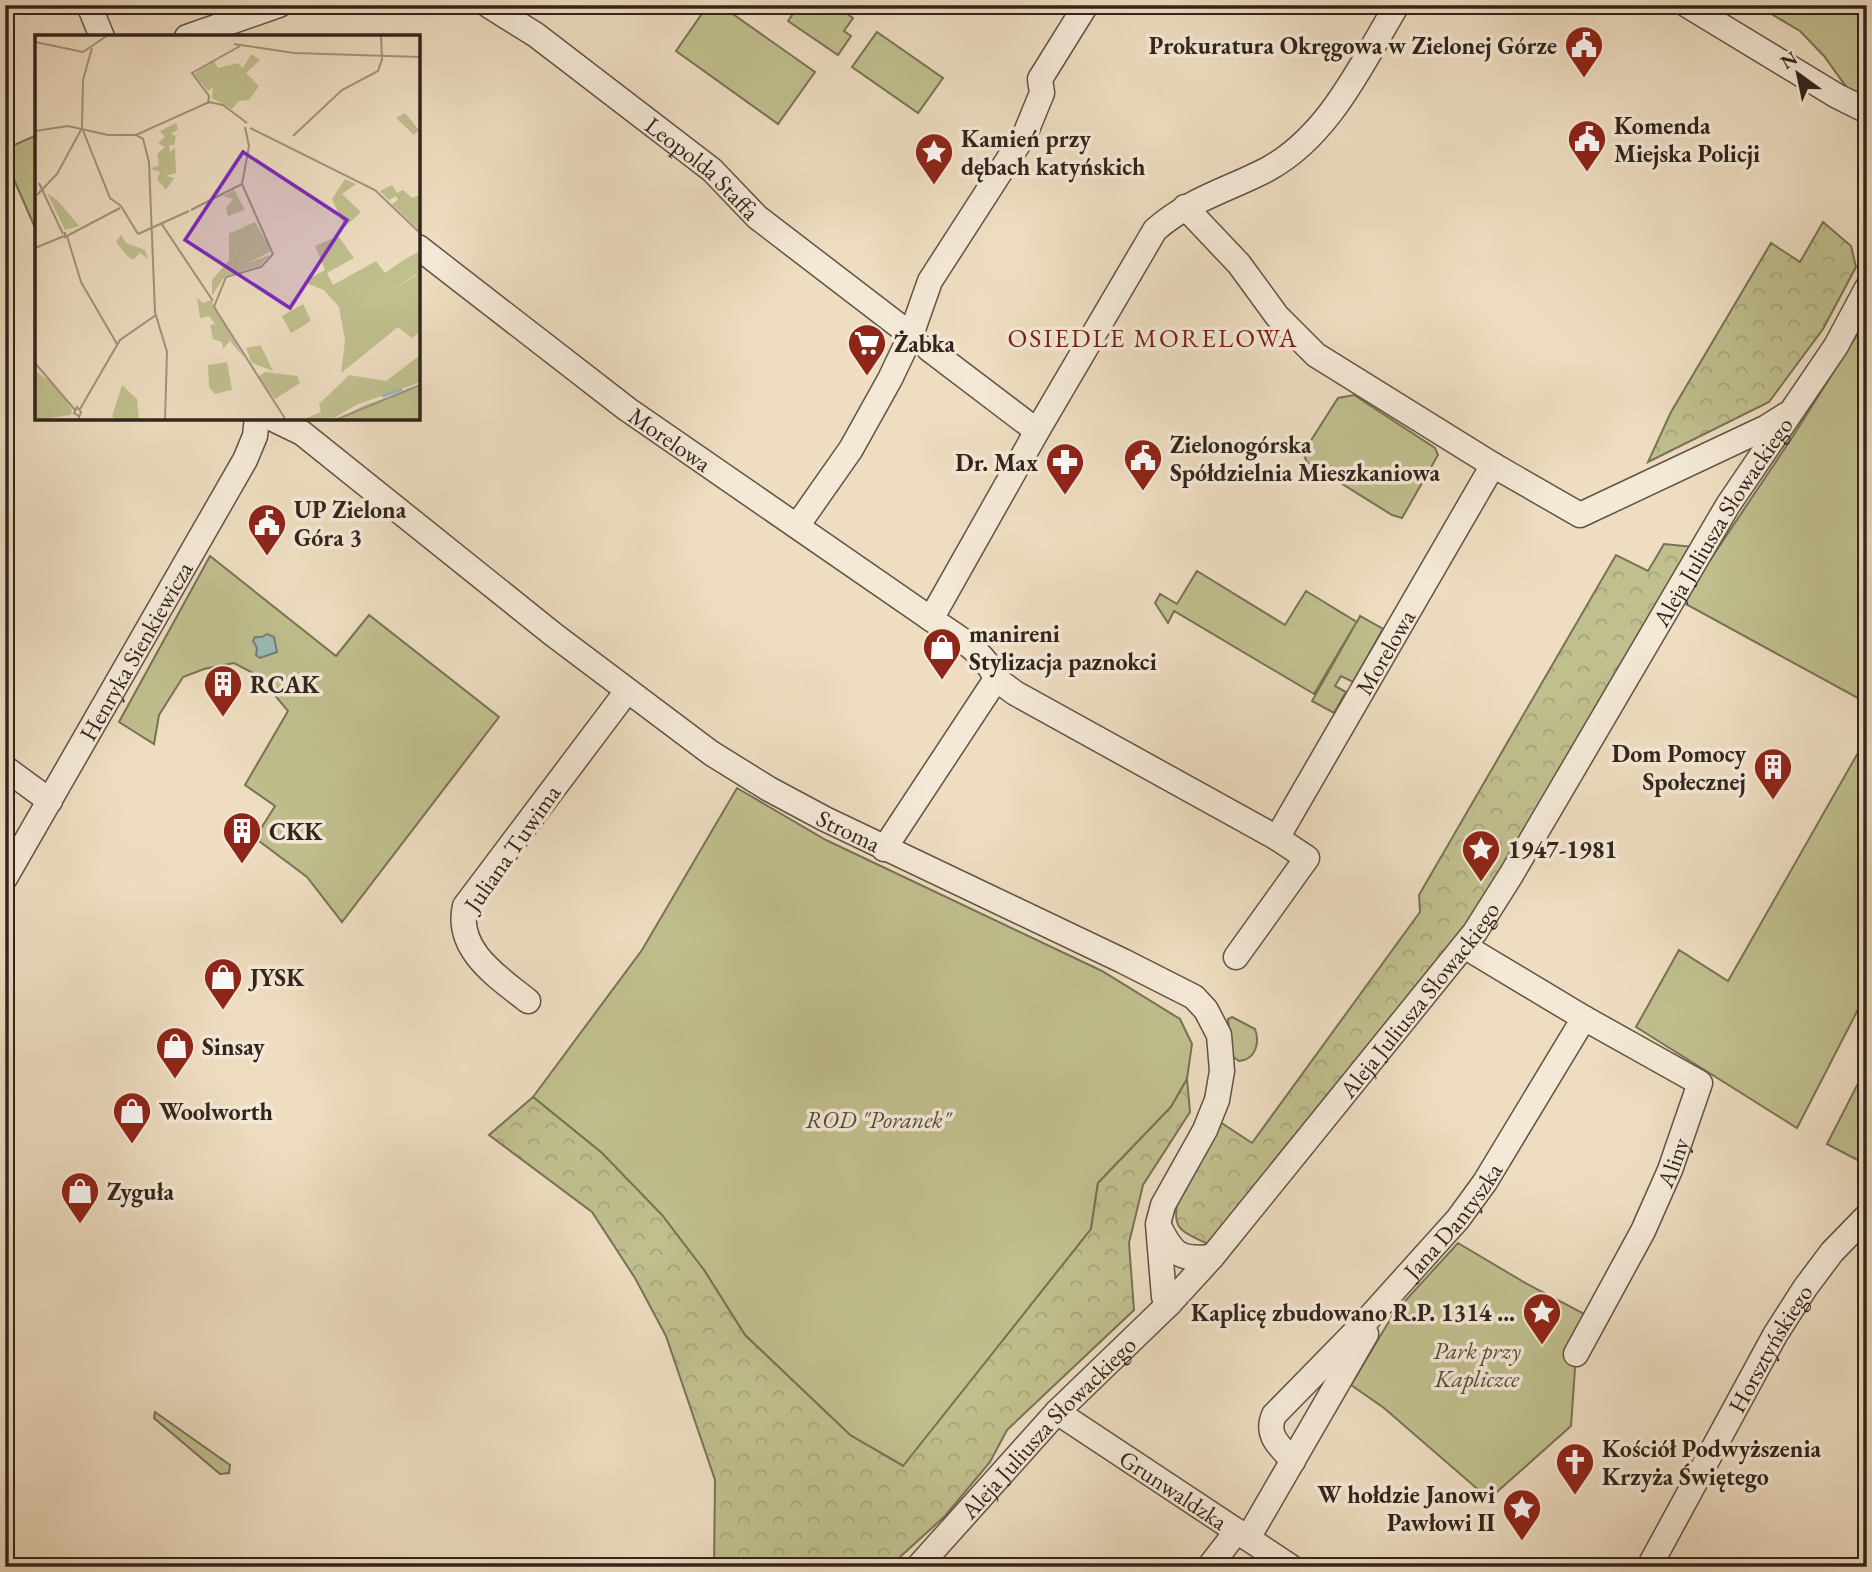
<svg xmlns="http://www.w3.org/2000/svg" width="1872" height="1572" font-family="'EB Garamond',serif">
<defs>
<pattern id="forest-crowns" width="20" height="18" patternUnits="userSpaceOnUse" patternTransform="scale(1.75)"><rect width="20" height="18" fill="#c0bf8e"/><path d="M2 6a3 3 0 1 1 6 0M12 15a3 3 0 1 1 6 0" fill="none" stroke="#a5a47a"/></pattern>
</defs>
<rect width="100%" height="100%" fill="#eeddc1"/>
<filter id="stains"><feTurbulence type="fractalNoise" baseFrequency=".00286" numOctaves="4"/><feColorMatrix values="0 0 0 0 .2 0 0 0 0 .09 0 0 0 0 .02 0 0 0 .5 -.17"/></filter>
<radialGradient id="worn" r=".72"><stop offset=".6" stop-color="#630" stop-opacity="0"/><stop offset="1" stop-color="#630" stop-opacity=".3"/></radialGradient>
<!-- green -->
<path fill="#c0bf8e" stroke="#797256" stroke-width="2" d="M 708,5 L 720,5 L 815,72 L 778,124 L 676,51 Z
M 799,5 L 835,5 L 853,18 L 844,31 L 851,36 L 838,55 L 788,21 Z
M 1756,5 L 1867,5 L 1867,99 L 1847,88 L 1824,56 L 1800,31 Z
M 877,32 L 943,78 L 918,113 L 852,67 Z
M 37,135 L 37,230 L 36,230 L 5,159 L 5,149 Z
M 1867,319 L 1867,703 L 1682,602 L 1795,433 Z
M 1354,395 L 1435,448 L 1438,455 L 1402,518 L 1392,515 L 1307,462 L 1303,453 L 1338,398 Z
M 210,556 L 336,656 L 369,615 L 499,717 L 342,922 L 307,877 L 255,838 L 275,806 L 245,785 L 288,711 L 273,693 L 266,680 L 234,663 L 204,669 L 183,677 L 159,715 L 154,744 L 119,722 Z
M 1197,571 L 1285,625 L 1306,591 L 1357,622 L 1360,616 L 1383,629 L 1353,682 L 1341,676 L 1335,686 L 1346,692 L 1334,713 L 1312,701 L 1356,623 L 1314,694 L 1174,611 L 1168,623 L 1155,603 L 1160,594 L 1177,604 Z
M 1867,737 L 1867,992 L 1797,1128 L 1636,1027 L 1679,950 L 1728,981 Z
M 737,788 L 826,840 L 1102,971 L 1180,1019 L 1192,1044 L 1187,1079 L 1171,1107 L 1098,1183 L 1091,1229 L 904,1466 L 850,1435 L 745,1335 L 704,1270 L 602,1153 L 533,1097 L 642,950 Z
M 1232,1017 L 1255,1029 C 1260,1042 1256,1060 1239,1061 L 1232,1056 L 1228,1019 Z
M 1867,1066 L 1867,1165 L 1827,1144 Z
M 1458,1243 L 1527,1284 L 1590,1317 L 1576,1354 L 1571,1426 L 1489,1499 L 1384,1408 L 1351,1385 L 1394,1313 Z
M 155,1412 L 230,1465 L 229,1473 L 220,1474 L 154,1418 Z"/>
<!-- forest -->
<path fill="url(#forest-crowns)" stroke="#797256" stroke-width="2" d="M 1823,222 L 1851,246 L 1856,267 L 1823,329 L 1769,402 L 1648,462 L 1671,412 L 1771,243 L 1800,262 Z
M 1664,544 L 1695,547 L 1476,913 L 1208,1244 C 1186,1233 1172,1232 1177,1204 L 1220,1122 L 1252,1143 L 1420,912 L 1419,895 L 1616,555 L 1648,571 Z
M 1187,1079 L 1190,1112 L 1143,1185 L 1129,1243 L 1134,1310 L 1007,1430 L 990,1462 L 945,1516 L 889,1567 L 714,1567 L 715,1480 L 666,1336 L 635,1278 L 592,1212 L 489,1135 L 533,1097 L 602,1153 L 662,1215 L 704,1270 L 745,1335 L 850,1435 L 903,1466 L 1091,1229 L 1098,1183 L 1171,1107 Z"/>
<!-- water -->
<path fill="#9abbb8" stroke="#707f7a" stroke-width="2" d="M 267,634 L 274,637 L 277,652 L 260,658 L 256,655 L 257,648 L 253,641 L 255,637 L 262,637 Z"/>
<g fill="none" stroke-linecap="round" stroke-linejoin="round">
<!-- minor casing -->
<g stroke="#615246" stroke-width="27">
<g id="minor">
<path d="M 89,5 L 102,37"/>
<path id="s1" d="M 488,5 L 536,35 L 712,170 L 757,217 L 911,335"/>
<path d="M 1687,5 L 1837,96 L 1867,111"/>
<path d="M 187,37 L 279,5"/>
<path d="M 1185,207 L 1239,264 L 1277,316 L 1316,355 L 1493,465 L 1580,515 L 1767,427 L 1786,415"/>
<path id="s2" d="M 418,247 L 627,409 L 931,619"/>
<path d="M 929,349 L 1037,431"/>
<path id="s3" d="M 271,418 L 302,433 L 554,635 L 711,753 L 769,789 L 825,819 L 1123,961 L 1194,997 L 1206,1010 L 1219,1035 L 1222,1071 L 1217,1100 L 1205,1130 L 1163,1205 L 1158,1224 L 1164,1297 L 1170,1303"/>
<path d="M 797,526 L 851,449 L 890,379 L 911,335 L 930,281 L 1026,132 L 1042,93 L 1040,79 L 1086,5"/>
<path d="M 996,679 L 1015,693 L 1277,838 L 1307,858 L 1236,957"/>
<path d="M 5,768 L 50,801"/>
<path id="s4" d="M 1277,838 L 1493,465"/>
<path d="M 884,849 L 996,679 C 985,651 955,636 931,619 L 1037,431 L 1155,230 C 1190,199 1228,190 1268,169 C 1330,135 1362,63 1397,5"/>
<path id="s5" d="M 5,878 L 245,460 L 255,436 L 257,418"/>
<path d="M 528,1001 C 498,977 455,950 465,906 L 627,691"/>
<path d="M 1159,1226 C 1173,1255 1180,1260 1212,1257"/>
<path id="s6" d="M 1576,1354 L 1643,1231 L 1670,1170 L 1700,1083 L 1584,1018"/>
<path id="s7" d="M 1057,1412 L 1291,1567"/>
<path id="s8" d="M 1293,1461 C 1280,1446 1265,1436 1274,1415 L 1368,1319 L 1458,1219 L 1485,1182 L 1584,1018 L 1464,946"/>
<path d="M 1248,1538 L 1366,1334"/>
<path id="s9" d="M 918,1567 L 1057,1412 L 1170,1303 L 1212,1257 L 1475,932 L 1511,875 L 1728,505 L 1836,346 L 1867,288"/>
<path d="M 1209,1567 L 1237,1531"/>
<path id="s10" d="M 1649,1567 L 1775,1335 L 1805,1288 L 1832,1252 L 1867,1216"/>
</g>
</g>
<!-- minor -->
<use href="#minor" stroke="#f4e9d7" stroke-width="24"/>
</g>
<!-- icons -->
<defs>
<g id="civic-pin" transform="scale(2.0125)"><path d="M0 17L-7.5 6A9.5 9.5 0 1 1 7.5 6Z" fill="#8f2418" stroke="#f4e9d7"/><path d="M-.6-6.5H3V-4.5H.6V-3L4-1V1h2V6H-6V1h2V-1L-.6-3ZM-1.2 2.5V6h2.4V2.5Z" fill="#fff"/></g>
<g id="sight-pin" transform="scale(2.0125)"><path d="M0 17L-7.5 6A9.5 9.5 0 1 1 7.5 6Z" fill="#8f2418" stroke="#f4e9d7"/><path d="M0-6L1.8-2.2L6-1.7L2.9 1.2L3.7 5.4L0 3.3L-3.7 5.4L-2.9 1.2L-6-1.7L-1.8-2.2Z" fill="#fff"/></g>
<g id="supermarket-pin" transform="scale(2.0125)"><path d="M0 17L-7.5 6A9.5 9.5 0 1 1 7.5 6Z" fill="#8f2418" stroke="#f4e9d7"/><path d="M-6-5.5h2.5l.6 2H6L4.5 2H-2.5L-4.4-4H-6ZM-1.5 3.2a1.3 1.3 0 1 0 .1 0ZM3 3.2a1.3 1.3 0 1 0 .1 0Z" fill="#fff"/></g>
<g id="pharmacy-pin" transform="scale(2.0125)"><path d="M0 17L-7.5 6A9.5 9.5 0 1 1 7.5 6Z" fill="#8f2418" stroke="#f4e9d7"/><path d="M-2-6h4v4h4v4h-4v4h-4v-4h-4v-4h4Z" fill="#fff"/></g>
<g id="shop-pin" transform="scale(2.0125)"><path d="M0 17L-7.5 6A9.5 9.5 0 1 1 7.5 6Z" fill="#8f2418" stroke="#f4e9d7"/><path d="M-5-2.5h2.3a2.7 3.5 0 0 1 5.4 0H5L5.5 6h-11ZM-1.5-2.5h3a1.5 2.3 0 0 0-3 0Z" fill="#fff"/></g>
<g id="building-pin" transform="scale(2.0125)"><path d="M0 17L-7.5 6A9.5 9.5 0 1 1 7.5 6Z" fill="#8f2418" stroke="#f4e9d7"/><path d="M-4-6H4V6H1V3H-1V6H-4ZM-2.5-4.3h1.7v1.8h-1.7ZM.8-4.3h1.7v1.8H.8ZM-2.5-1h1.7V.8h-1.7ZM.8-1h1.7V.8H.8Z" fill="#fff"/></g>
<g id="church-pin" transform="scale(2.0125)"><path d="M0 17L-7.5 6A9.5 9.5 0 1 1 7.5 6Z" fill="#8f2418" stroke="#f4e9d7"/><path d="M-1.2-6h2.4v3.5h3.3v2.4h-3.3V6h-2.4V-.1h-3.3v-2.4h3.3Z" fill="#fff"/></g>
</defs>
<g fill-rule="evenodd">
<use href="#civic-pin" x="1584" y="45"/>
<use href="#civic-pin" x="1587" y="139"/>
<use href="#sight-pin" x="934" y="152"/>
<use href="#supermarket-pin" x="867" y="343"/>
<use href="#civic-pin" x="1143" y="458"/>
<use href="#pharmacy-pin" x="1065" y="462"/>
<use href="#civic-pin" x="267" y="523"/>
<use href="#shop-pin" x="942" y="647"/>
<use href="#building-pin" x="223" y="684"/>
<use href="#building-pin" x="1773" y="767"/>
<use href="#building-pin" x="242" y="831"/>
<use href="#sight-pin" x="1481" y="849"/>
<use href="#shop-pin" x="223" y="977"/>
<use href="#shop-pin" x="175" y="1046"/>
<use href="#shop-pin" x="132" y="1111"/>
<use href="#shop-pin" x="80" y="1191"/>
<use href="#sight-pin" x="1542" y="1312"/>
<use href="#church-pin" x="1575" y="1462"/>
<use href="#sight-pin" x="1522" y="1508"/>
</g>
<g text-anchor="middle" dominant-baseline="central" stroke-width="7" stroke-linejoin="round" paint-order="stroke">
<!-- poi labels -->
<g font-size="24" font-weight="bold" fill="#32241d" stroke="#f4e9d7" text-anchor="start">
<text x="1557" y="45" text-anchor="end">Prokuratura Okręgowa w Zielonej Górze</text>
<text x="1614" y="125">Komenda<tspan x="1614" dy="28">Miejska Policji</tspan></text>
<text x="961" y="138">Kamień przy<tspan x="961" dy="28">dębach katyńskich</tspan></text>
<text x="894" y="343">Żabka</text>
<text x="1170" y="444">Zielonogórska<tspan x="1170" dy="28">Spółdzielnia Mieszkaniowa</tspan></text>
<text x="1038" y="462" text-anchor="end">Dr. Max</text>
<text x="294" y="509">UP Zielona<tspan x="294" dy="28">Góra 3</tspan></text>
<text x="969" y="633">manireni<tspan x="969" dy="28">Stylizacja paznokci</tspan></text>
<text x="250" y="684">RCAK</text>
<text x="1746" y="753" text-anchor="end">Dom Pomocy<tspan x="1746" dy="28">Społecznej</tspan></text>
<text x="269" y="831">CKK</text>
<text x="1508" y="849">1947-1981</text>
<text x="250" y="977">JYSK</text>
<text x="202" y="1046">Sinsay</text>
<text x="159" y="1111">Woolworth</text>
<text x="107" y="1191">Zyguła</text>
<text x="1515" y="1312" text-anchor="end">Kaplicę zbudowano R.P. 1314 ...</text>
<text x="1602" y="1448">Kościół Podwyższenia<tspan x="1602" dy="28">Krzyża Świętego</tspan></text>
<text x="1495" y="1494" text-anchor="end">W hołdzie Janowi<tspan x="1495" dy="28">Pawłowi II</tspan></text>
</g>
<!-- street labels -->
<g font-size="24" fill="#32241d" stroke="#f4e9d7">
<text stroke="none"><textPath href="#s1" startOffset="270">Leopolda Staffa</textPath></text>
<text stroke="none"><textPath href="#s2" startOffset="317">Morelowa</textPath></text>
<text stroke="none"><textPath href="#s9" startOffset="1325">Aleja Juliusza Słowackiego</textPath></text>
<text stroke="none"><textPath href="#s5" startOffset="262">Henryka Sienkiewicza</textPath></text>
<text stroke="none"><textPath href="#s4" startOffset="215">Morelowa</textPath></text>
<text stroke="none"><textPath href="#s3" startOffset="712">Stroma</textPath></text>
<text transform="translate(512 848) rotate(-55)">Juliana Tuwima</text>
<text stroke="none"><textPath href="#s9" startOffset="758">Aleja Juliusza Słowackiego</textPath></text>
<text stroke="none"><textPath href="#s6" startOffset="215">Aliny</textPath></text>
<text stroke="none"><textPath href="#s8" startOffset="318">Jana Dantyszka</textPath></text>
<text stroke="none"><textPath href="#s10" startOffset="250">Horsztyńskiego</textPath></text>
<text stroke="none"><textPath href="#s9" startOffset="191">Aleja Juliusza Słowackiego</textPath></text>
<text stroke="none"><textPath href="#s7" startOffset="140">Grunwaldzka</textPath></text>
</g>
<!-- park labels -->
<g font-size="24" font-style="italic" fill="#564b39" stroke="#f4e9d7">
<text x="878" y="1119">ROD "Poranek"</text>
<text x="1477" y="1350">Park przy<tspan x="1477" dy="28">Kapliczce</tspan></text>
</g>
<!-- neighbourhood labels -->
<g font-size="26" letter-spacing="2" fill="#7a1f14" stroke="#f4e9d7">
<text x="1153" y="338">OSIEDLE MORELOWA</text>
</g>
</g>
<!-- overview -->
<g transform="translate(35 35)">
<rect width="385" height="385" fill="#eeddc1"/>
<path d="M 216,19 L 225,25 L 211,38 L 224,51 L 214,65 L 204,66 L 197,74 L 177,63 L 178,52 L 173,56 L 159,39 L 179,26 L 183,33 L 203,28 L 208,33 ZM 370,78 L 384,95 L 379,100 L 361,83 ZM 141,88 L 143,94 L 136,99 L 141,101 L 139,110 L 134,110 L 135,117 L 140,113 L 141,138 L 131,141 L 139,143 L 131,155 L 122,144 L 125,137 L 115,134 L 124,130 L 122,119 L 130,112 L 123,108 L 130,102 L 125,96 ZM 310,144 L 321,149 L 307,159 L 326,177 L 310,192 L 297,164 ZM 199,155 L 210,175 L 193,181 L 191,173 L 198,164 L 188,161 ZM 12,158 L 24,167 L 44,191 L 30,195 ZM 220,187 L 237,216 L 205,232 L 198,197 ZM 303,201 L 319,223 L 292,238 L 298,250 L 341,226 L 350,238 L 370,224 L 382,239 L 351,259 L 363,270 L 329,296 L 341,310 L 306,338 L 310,306 L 304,272 L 289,255 L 268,247 L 290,235 L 280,211 ZM 162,263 L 168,268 L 176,265 L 210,324 L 195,306 L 188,314 L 187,307 L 178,304 L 175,290 L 180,289 L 174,281 L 165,283 ZM 268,269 L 276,286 L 256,298 L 247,281 ZM 226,310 L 226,311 L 238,336 L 217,328 L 211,313 ZM 192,327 L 197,355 L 180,359 L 174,352 L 173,330 ZM 0,336 L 20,350 L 37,375 L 36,380 L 0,385 ZM 230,337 L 262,341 L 265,348 L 240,364 L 223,342 Z" fill="#c0bf8e"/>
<path d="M 357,150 L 362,158 L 368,155 L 377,163 L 385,160 L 385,196 L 357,169 L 363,165 L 361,161 L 354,165 L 345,156 ZM 198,197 L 205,231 L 235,220 L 224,231 L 190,241 L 177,261 L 177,245 L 194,225 L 194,198 ZM 86,200 L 91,208 L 110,215 L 113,224 L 105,218 L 98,225 L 92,221 L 81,207 ZM 385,216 L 385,297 L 377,303 L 363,292 L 341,310 L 324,293 L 349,272 L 354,277 L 362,271 L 351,259 L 382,240 L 370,224 ZM 385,320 L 385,347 L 321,370 L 296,385 L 267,385 L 286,377 L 284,369 L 314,340 L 351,346 ZM 87,350 L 102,364 L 104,385 L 80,385 L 77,381 ZM 385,351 L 385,385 L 303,385 L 328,371 Z" fill="#c0bf8e"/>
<path fill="none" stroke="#9abbb8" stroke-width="3.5" d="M 347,361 L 367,354"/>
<path fill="none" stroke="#a3937f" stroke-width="2" d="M 0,7 L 48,17 L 73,0M 199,9 L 259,18 L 385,22M 173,69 L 174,61 L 157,38 L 205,11M 47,93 L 75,163 L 86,171M 215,93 L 340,155 L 385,198M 0,96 L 33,91 L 73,100 L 101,100 L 174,67 L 188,70 L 212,88M 101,100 L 108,104 L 114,127 L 120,277 L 132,317 L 130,385M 258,101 L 307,55 L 343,36 L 347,24 L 346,0M 4,148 L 28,199M 207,149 L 238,219 L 226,232 L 191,242 L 179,272 L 251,385M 2,160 L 22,139 L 47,93 L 48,45 L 57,13M 86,171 L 103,199M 156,175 L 207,149 L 214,111 L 210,92M 126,188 L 178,266M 30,197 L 30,202 L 85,173M 103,199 L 154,176M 32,201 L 46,247 L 82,309M 0,213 L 29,201M 0,328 L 40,375M 45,374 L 85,305 L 121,280M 43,385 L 46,377 L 42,372 L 39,378 L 44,381M 300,385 L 385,350"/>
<path fill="#7b2cbf" fill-opacity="0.15" stroke="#7b2cbf" stroke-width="3.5" d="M 208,117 L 312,185 L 255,273 L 150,205 Z"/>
<rect width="385" height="385" fill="none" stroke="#32241d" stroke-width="3.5"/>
</g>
<!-- margin -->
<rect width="1872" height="1572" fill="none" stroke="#eeddc1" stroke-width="28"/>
<rect x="7" y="7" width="1858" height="1558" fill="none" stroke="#32241d" stroke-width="3.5"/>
<rect x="14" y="14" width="1844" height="1544" fill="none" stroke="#32241d" stroke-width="2"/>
<!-- north arrow -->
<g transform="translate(1798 74) rotate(327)" stroke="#f4e9d7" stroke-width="5" paint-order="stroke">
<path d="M0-5L12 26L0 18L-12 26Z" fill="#32241d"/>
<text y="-10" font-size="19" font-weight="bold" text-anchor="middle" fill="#32241d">N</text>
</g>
<rect width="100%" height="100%" filter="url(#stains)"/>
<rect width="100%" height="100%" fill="url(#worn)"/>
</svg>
